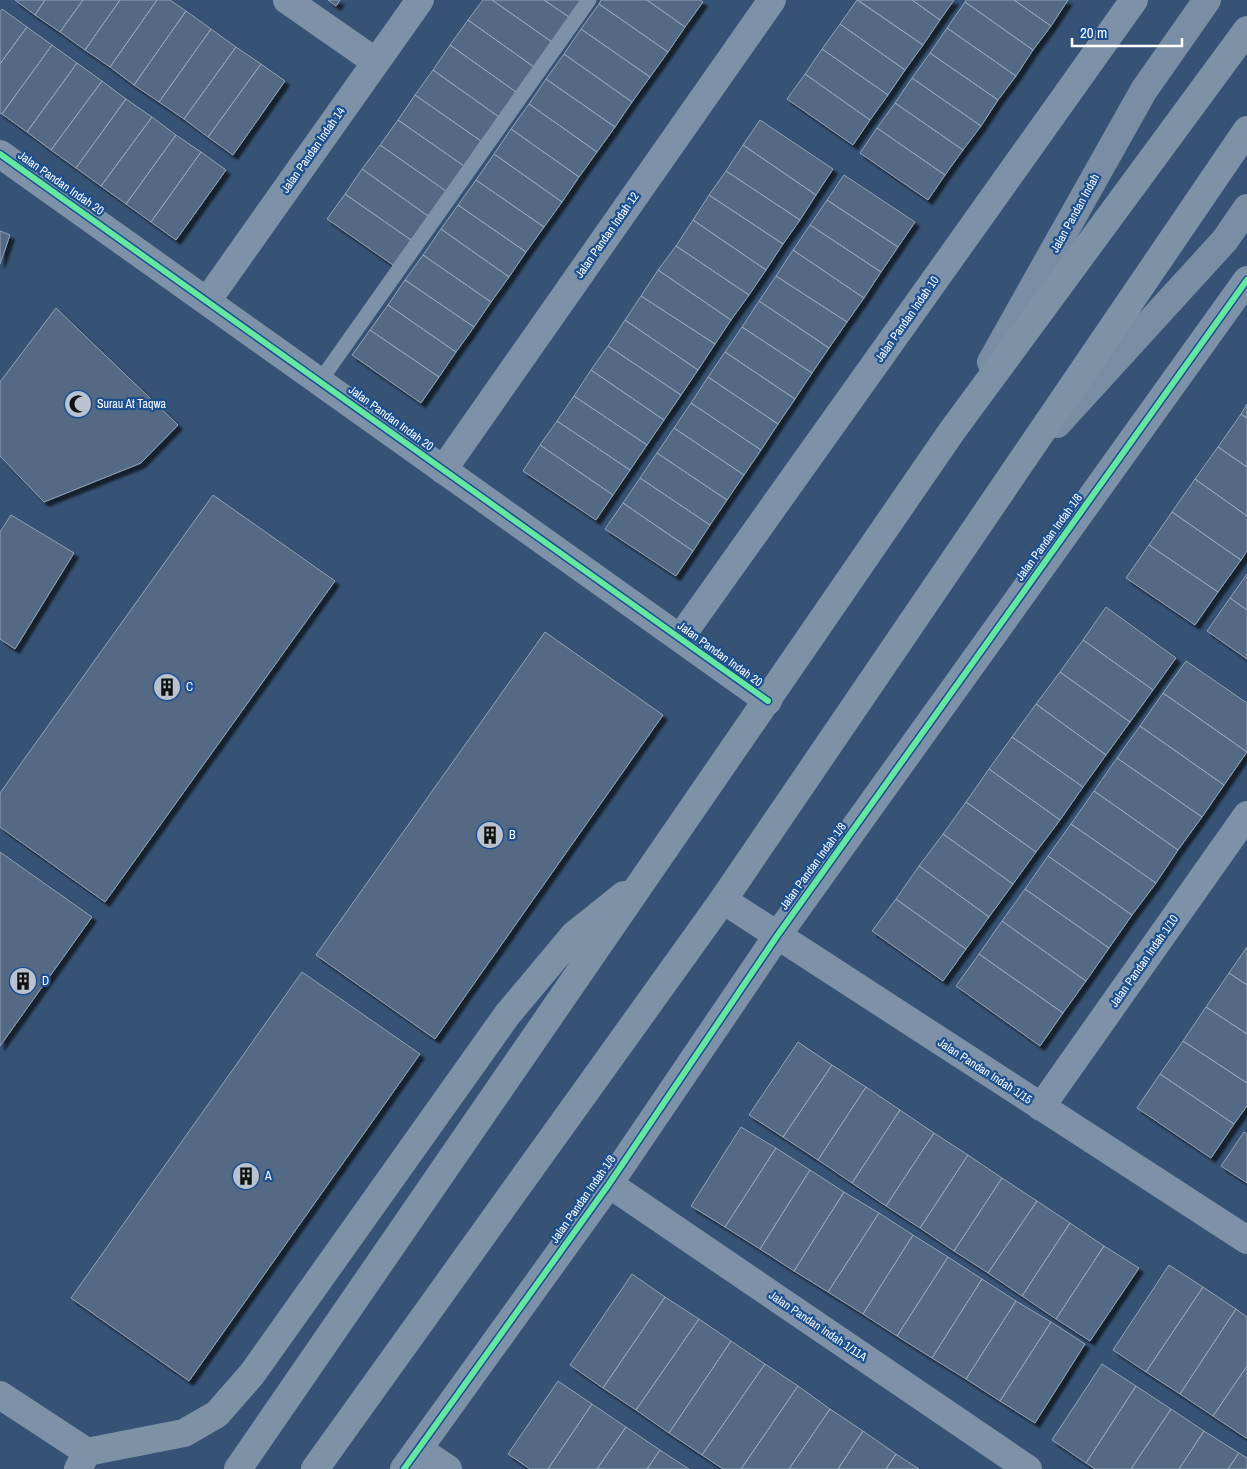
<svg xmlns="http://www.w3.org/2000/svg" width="1247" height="1469" font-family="'Archivo Narrow',sans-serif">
<defs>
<filter id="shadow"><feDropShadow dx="4.5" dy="4.5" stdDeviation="1" flood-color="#0009"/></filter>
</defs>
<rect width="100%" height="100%" fill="#365274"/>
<!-- building -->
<path fill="#526984" stroke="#92a2b6" filter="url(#shadow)" d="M 15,0 L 45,0 L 35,15 Z
M 45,0 L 83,0 L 60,32 L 35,15 Z
M 83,0 L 120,0 L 85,50 L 60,32 Z
M 120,0 L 157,0 L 110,67 L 85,50 Z
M 157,0 L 170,0 L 186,11 L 134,85 L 110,67 Z
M 328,0 L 340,0 L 336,6 Z
M 483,0 L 492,0 L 552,42 L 534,67 L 468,20 Z
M 492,0 L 544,0 L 569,17 L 552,42 Z
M 544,0 L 582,0 L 569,17 Z
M 601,0 L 647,0 L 685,27 L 668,52 L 599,4 Z
M 647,0 L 700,0 L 703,2 L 685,27 Z
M 857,0 L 923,45 L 905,70 L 840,24 Z
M 858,0 L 912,0 L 940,20 L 923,45 Z
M 912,0 L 954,0 L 940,20 Z
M 966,0 L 1014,0 L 1051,26 L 1033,50 L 965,2 Z
M 1014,0 L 1068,0 L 1051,26 Z
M 965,2 L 1033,50 L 1016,76 L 947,28 Z
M 599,4 L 668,52 L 650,77 L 581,29 Z
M 2,9 L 27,27 L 0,64 L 0,12 Z
M 186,11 L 211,29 L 159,102 L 134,85 Z
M 468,20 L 534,67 L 516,92 L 450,45 Z
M 840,24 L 905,70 L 888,95 L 822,49 Z
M 27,27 L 52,45 L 2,114 L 0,113 L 0,64 Z
M 947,28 L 1016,76 L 998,100 L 930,53 Z
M 211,29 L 236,47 L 184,119 L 159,102 Z
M 581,29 L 650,77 L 632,102 L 564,54 Z
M 52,45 L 77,63 L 27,132 L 2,114 Z
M 450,45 L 516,92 L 499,117 L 433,70 Z
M 236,47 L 261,64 L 208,137 L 184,119 Z
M 822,49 L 888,95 L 870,120 L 805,74 Z
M 930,53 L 998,100 L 981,126 L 912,78 Z
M 564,54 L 632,102 L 615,127 L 546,79 Z
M 77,63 L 102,81 L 51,150 L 27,132 Z
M 261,64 L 285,81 L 233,155 L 208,137 Z
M 433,70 L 499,117 L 481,141 L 415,95 Z
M 805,74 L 870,120 L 853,145 L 787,99 Z
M 912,78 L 981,126 L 963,150 L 895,103 Z
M 546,79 L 615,127 L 597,152 L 529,104 Z
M 102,81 L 126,99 L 76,168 L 51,150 Z
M 415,95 L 481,141 L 464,166 L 398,120 Z
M 126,99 L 152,117 L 101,186 L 76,168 Z
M 895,103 L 963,150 L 945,175 L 877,128 Z
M 529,104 L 597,152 L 579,177 L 511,129 Z
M 152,117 L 176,135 L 126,204 L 101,186 Z
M 398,120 L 464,166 L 446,191 L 380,145 Z
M 760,120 L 833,169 L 816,195 L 743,145 Z
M 877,128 L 945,175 L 928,200 L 860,153 Z
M 511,129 L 579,177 L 562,202 L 494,154 Z
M 176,135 L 201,152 L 151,222 L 126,204 Z
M 380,145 L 446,191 L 428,216 L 362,169 Z
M 743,145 L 816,195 L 800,220 L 726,171 Z
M 201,152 L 226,170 L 176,240 L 151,222 Z
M 494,154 L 562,202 L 544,227 L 476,180 Z
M 362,169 L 428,216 L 411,240 L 345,194 Z
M 726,171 L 800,220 L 783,244 L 709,195 Z
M 844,175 L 915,222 L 898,247 L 827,200 Z
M 476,180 L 544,227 L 526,252 L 458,205 Z
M 345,194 L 411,240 L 393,265 L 327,219 Z
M 709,195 L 783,244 L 766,270 L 693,220 Z
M 827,200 L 898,247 L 881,272 L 810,225 Z
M 458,205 L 526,252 L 509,277 L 441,229 Z
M 693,220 L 766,270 L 749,295 L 676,246 Z
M 810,225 L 881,272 L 864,298 L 793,250 Z
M 441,229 L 509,277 L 491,302 L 423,255 Z
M 0,231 L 10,235 L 0,264 Z
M 676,246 L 749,295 L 731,320 L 658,270 Z
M 793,250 L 864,298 L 847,322 L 776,276 Z
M 423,255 L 491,302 L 474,327 L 405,280 Z
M 658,270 L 731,320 L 715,344 L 641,296 Z
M 776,276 L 847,322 L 829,348 L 759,301 Z
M 405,280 L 474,327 L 456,352 L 388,305 Z
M 641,296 L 715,344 L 698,370 L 625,320 Z
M 759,301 L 829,348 L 812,373 L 742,327 Z
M 388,305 L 456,352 L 439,377 L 370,330 Z
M 56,308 L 178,425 L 141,463 L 44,502 L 0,456 L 0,382 Z
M 625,320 L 698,370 L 681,395 L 608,346 Z
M 742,327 L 812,373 L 795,399 L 725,352 Z
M 370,330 L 439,377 L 421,403 L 352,355 Z
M 608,346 L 681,395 L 664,420 L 591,370 Z
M 725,352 L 795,399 L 778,424 L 708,377 Z
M 591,370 L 664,420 L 647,445 L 574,396 Z
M 708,377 L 778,424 L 761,450 L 691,403 Z
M 574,396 L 647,445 L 630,470 L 557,421 Z
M 691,403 L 761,450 L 744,475 L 674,428 Z
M 1247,404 L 1247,418 L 1241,414 Z
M 1241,414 L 1247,418 L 1247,467 L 1218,447 Z
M 557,421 L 630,470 L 613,495 L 540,445 Z
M 674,428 L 744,475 L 727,500 L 657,453 Z
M 540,445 L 613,495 L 596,520 L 523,471 Z
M 1218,447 L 1247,467 L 1247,516 L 1195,479 Z
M 657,453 L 727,500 L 710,525 L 640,478 Z
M 640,478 L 710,525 L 693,551 L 623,503 Z
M 1195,479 L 1247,516 L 1247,551 L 1241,560 L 1172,512 Z
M 213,495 L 335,581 L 105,902 L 0,827 L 0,793 Z
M 623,503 L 693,551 L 676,576 L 605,529 Z
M 1172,512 L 1241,560 L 1218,592 L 1149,545 Z
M 11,515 L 74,553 L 15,649 L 0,639 L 0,532 Z
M 1149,545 L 1218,592 L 1195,625 L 1126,578 Z
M 1247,574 L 1247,610 L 1230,598 Z
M 1230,598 L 1247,610 L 1247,659 L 1207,631 Z
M 1106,607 L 1176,658 L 1153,690 L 1083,640 Z
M 545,632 L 663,715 L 435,1039 L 316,955 Z
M 1083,640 L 1153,690 L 1130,722 L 1060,672 Z
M 1186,661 L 1247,703 L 1247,752 L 1163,693 Z
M 1060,672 L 1130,722 L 1106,755 L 1036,704 Z
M 1163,693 L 1247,752 L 1224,785 L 1140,726 Z
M 1036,704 L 1106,755 L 1083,787 L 1012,737 Z
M 1140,726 L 1224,785 L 1202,817 L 1117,758 Z
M 1012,737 L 1083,787 L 1060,820 L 989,769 Z
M 1117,758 L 1202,817 L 1178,850 L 1094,791 Z
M 989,769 L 1060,820 L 1036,852 L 966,802 Z
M 1094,791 L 1178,850 L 1156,883 L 1071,824 Z
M 966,802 L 1036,852 L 1013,884 L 943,834 Z
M 1071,824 L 1156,883 L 1132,915 L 1048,856 Z
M 943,834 L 1013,884 L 989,917 L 919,866 Z
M 0,852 L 92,917 L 0,1046 Z
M 1048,856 L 1132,915 L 1109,948 L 1025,889 Z
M 919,866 L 989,917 L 966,949 L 896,899 Z
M 1025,889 L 1109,948 L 1086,981 L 1002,921 Z
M 896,899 L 966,949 L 943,981 L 872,931 Z
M 1002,921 L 1086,981 L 1063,1013 L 979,954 Z
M 1247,947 L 1247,985 L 1229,973 Z
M 979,954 L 1063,1013 L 1040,1046 L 956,986 Z
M 302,972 L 420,1054 L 189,1381 L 71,1298 Z
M 1229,973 L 1247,985 L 1247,1034 L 1206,1007 Z
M 1206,1007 L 1247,1034 L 1247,1083 L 1183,1041 Z
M 1183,1041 L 1247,1083 L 1247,1106 L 1234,1124 L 1160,1074 Z
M 798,1042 L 832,1065 L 783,1137 L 749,1115 Z
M 832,1065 L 866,1087 L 818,1160 L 783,1137 Z
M 1160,1074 L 1234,1124 L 1211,1158 L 1137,1108 Z
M 866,1087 L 900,1110 L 852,1183 L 818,1160 Z
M 900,1110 L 934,1133 L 886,1206 L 852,1183 Z
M 741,1127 L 776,1148 L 725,1227 L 691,1206 Z
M 1244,1132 L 1247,1134 L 1247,1183 L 1221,1166 Z
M 934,1133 L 968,1155 L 920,1228 L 886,1206 Z
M 776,1148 L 810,1170 L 760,1249 L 725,1227 Z
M 968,1155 L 1002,1178 L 954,1251 L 920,1228 Z
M 810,1170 L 844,1192 L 794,1271 L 760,1249 Z
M 1002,1178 L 1037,1201 L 988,1273 L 954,1251 Z
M 844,1192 L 879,1213 L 828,1292 L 794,1271 Z
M 1037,1201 L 1070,1223 L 1022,1296 L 988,1273 Z
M 879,1213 L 913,1235 L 863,1314 L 828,1292 Z
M 1070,1223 L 1104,1246 L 1056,1319 L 1022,1296 Z
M 913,1235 L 948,1257 L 897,1336 L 863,1314 Z
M 1104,1246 L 1139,1268 L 1090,1341 L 1056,1319 Z
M 948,1257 L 982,1279 L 932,1358 L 897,1336 Z
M 1169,1265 L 1203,1287 L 1146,1372 L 1113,1350 Z
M 632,1274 L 665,1297 L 603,1388 L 570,1365 Z
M 982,1279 L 1016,1301 L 966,1379 L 932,1358 Z
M 1203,1287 L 1236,1309 L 1180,1394 L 1146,1372 Z
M 665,1297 L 699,1319 L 636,1410 L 603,1388 Z
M 1016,1301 L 1051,1322 L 1000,1401 L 966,1379 Z
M 1236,1309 L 1247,1317 L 1247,1366 L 1213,1416 L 1180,1394 Z
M 699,1319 L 731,1341 L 669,1433 L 636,1410 Z
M 1051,1322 L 1085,1344 L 1035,1423 L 1000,1401 Z
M 731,1341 L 765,1364 L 702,1455 L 669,1433 Z
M 765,1364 L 798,1386 L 741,1469 L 723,1469 L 702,1455 Z
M 1102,1364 L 1136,1386 L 1086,1463 L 1052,1440 Z
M 1247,1366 L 1247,1438 L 1246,1438 L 1213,1416 Z
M 558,1381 L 592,1404 L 548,1469 L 530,1469 L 508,1454 Z
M 798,1386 L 830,1409 L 789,1469 L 741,1469 Z
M 1136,1386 L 1171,1409 L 1131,1469 L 1095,1469 L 1086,1463 Z
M 592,1404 L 626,1427 L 597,1469 L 548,1469 Z
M 830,1409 L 863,1431 L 838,1469 L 789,1469 Z
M 1171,1409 L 1204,1431 L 1179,1469 L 1131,1469 Z
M 626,1427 L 660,1450 L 647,1469 L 597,1469 Z
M 863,1431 L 896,1454 L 886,1469 L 838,1469 Z
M 1204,1431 L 1239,1453 L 1228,1469 L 1179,1469 Z
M 660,1450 L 689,1469 L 647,1469 Z
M 1239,1453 L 1247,1458 L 1247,1469 L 1228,1469 Z
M 896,1454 L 919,1469 L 886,1469 Z"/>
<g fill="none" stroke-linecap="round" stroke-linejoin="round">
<!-- lane -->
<path stroke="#7d92a8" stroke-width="15" d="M 320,381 L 589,0"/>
<!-- street -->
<path stroke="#7d92a8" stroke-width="28" d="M 287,0 L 376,62
M 0,154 L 768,701
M 207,301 L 420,0
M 443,470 L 772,0
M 680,638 L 1134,0
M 723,900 L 1247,1240
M 1041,1107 L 1247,815
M 609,1184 L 1028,1469
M 0,1395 L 87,1452 L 78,1469
M 418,1449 L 448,1469
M 404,1469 L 609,1184 L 777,936 L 1247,280"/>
<!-- secondary -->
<path stroke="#798da4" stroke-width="28" d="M 991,362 L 1144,90 L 1207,0
M 1057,424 L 1225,240 L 1247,208"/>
<!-- highway -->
<path stroke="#7e92a7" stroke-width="28" d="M 87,1452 L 184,1433 L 217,1414 L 252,1374 L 507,1015 L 574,935 L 624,895
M 238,1469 L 952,431 L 1247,30
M 315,1469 L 723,900 L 1247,130"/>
<!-- cycleway casing -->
<g stroke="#1b4f8f" stroke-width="9">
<path id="cycleway" d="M 0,154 L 768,701
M 404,1469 L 609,1184 L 777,936 L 1247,280"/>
</g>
<!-- cycleway -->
<use href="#cycleway" stroke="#66e7a1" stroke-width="6"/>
</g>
<!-- icons -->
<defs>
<g id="mosque-disc" transform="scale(1.4375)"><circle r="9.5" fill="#b9c2ce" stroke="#1b4f8f"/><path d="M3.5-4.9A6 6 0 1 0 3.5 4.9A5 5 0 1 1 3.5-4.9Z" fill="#111"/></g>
<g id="building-disc" transform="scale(1.4375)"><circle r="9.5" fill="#b9c2ce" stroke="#1b4f8f"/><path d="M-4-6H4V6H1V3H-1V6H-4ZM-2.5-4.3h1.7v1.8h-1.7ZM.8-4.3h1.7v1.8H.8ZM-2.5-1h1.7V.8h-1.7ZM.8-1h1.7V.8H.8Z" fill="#111"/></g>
</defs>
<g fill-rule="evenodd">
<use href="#mosque-disc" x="78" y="404"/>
<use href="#building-disc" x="167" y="687"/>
<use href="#building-disc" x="490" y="835"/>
<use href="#building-disc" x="23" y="981"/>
<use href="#building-disc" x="246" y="1176"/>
</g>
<g text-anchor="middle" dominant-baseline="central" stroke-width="4.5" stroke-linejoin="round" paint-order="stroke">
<!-- street labels -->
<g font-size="12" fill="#fff" stroke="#1b4f8f">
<text transform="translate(313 150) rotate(-55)">Jalan Pandan Indah 14</text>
<text transform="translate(61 183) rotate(35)">Jalan Pandan Indah 20</text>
<text transform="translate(1075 213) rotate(-61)">Jalan Pandan Indah</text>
<text transform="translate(607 235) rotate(-55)">Jalan Pandan Indah 12</text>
<text transform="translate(907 319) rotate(-55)">Jalan Pandan Indah 10</text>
<text transform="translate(391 418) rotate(36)">Jalan Pandan Indah 20</text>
<text transform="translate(1049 537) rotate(-54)">Jalan Pandan Indah 1/8</text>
<text transform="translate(720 654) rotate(36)">Jalan Pandan Indah 20</text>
<text transform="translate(813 866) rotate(-54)">Jalan Pandan Indah 1/8</text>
<text transform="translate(1144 961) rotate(-55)">Jalan Pandan Indah 1/10</text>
<text transform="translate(985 1071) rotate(33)">Jalan Pandan Indah 1/15</text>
<text transform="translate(583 1199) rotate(-55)">Jalan Pandan Indah 1/8</text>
<text transform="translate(818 1326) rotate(34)">Jalan Pandan Indah 1/11A</text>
</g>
<!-- poi labels -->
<g font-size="12" fill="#fff" stroke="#1b4f8f" text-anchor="start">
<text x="97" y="404">Surau At Taqwa</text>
<text x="186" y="687">C</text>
<text x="509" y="835">B</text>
<text x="42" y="981">D</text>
<text x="265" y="1176">A</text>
</g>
</g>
<!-- scale -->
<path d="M1072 38v8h110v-8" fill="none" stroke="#ffffff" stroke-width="2.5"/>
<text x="1080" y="38" font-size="15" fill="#ffffff" stroke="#1b4f8f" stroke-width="4" paint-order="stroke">20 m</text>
</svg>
